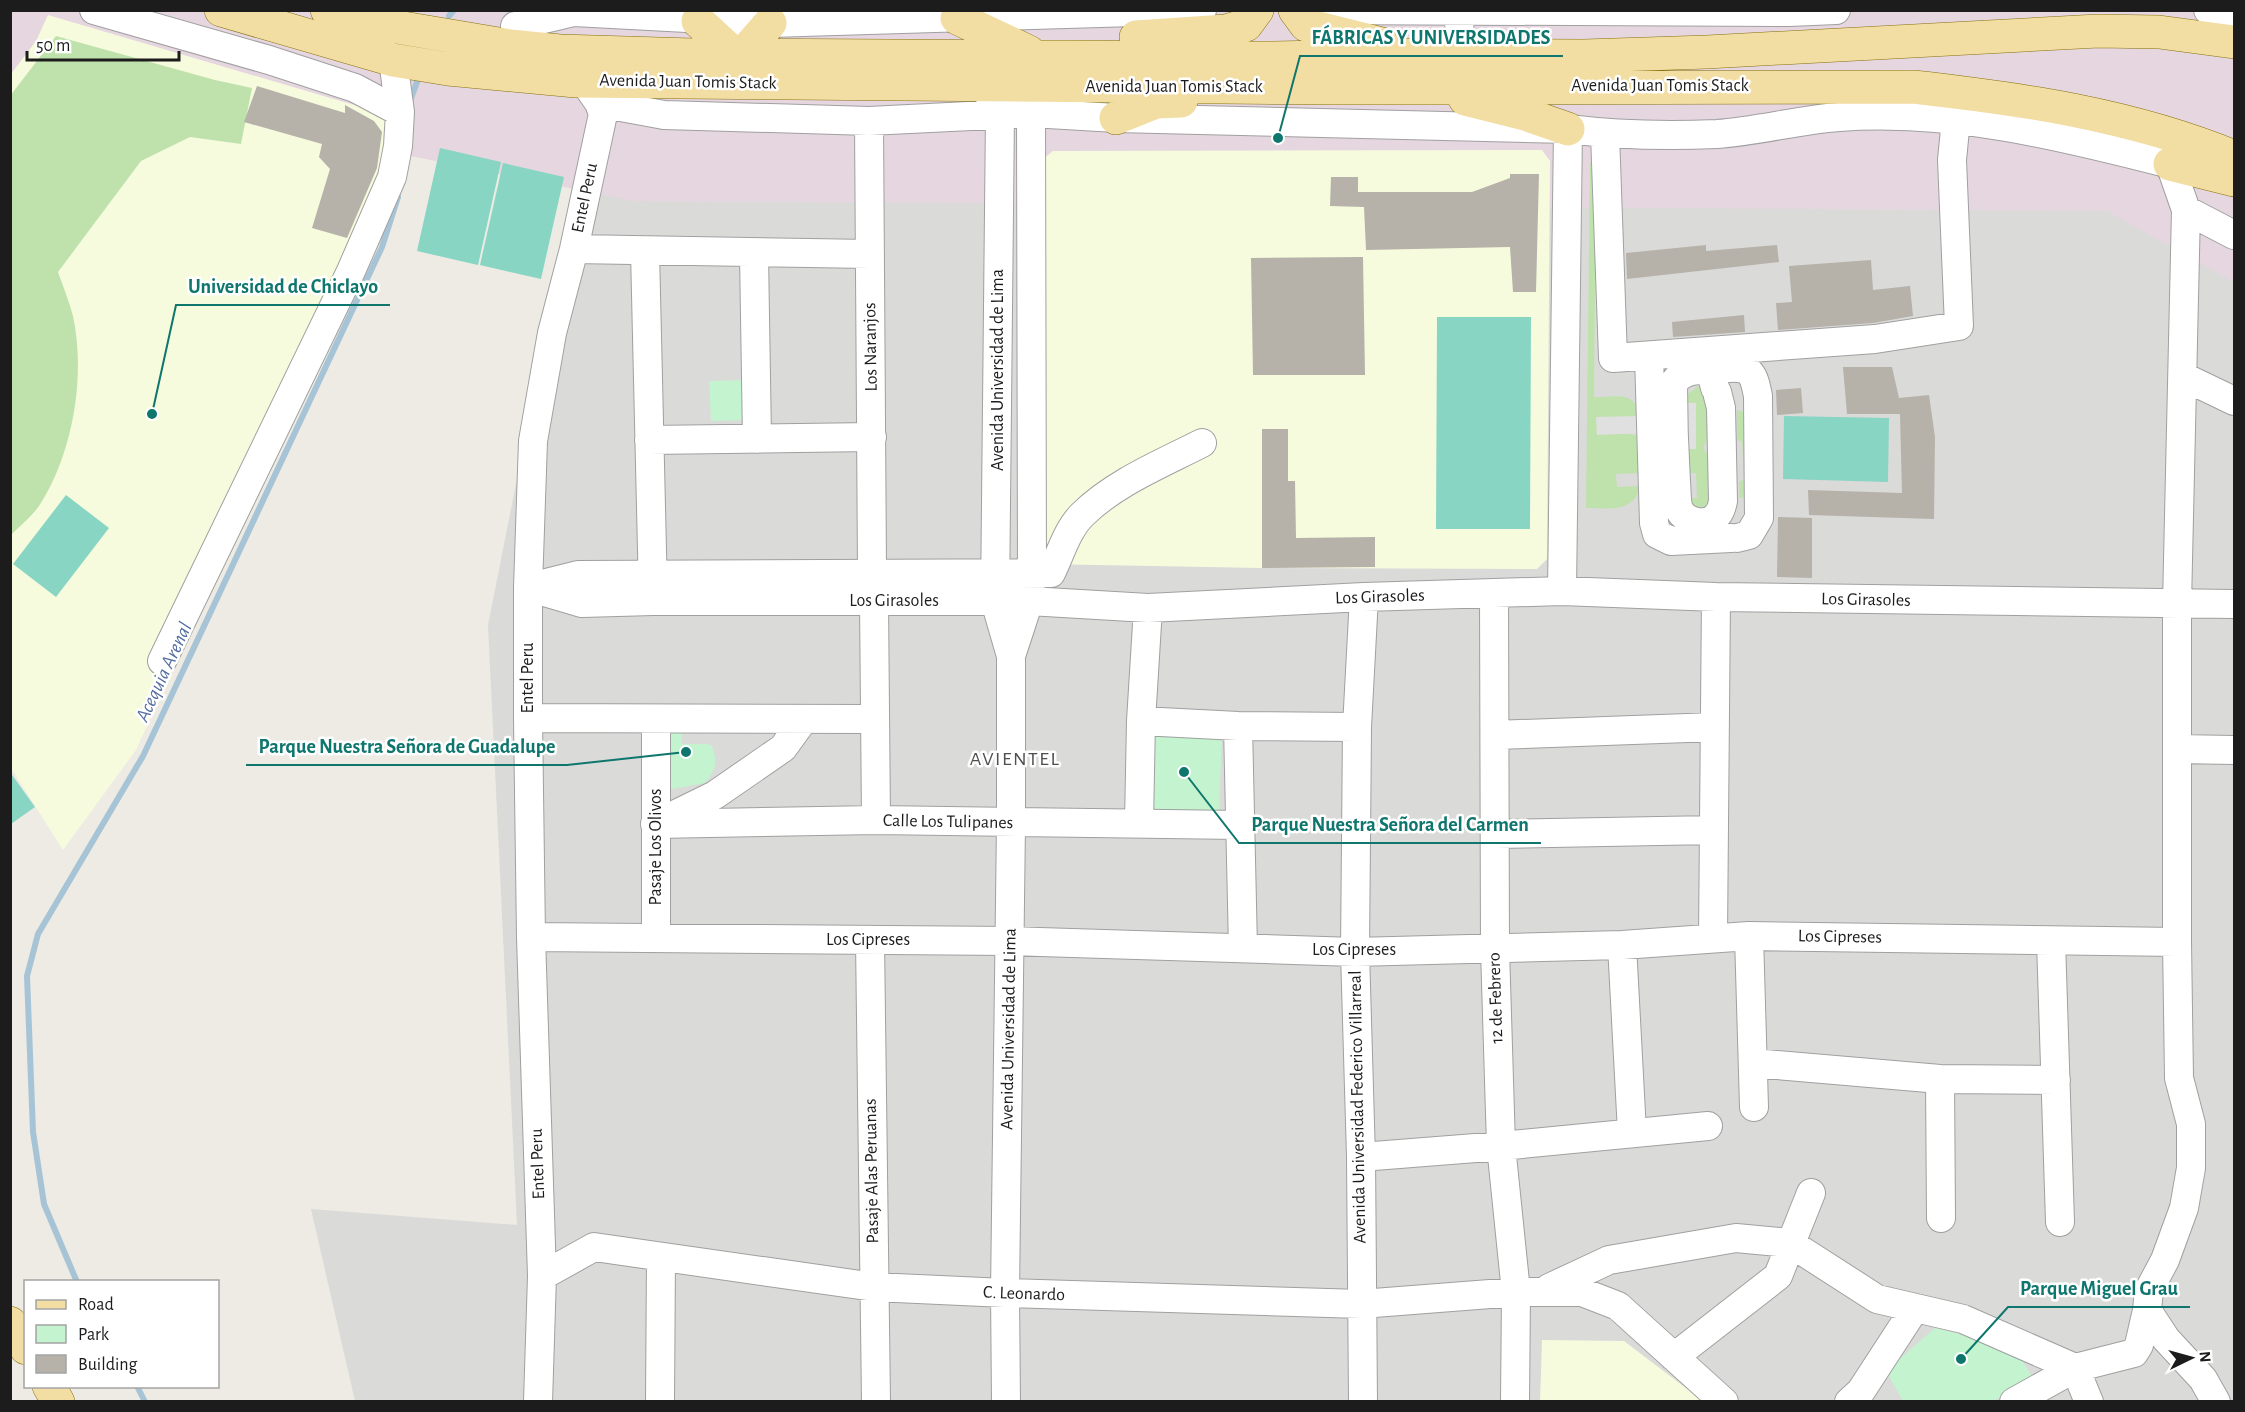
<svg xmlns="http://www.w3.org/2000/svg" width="2245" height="1412" font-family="'Alegreya Sans',sans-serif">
<rect width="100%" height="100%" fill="#edebe3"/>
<!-- residential -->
<path fill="#dadad9" d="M 592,101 L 2234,200 L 2234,1401 L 355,1401 L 311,1209 L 517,1225 L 488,625 Z"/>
<!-- industrial -->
<path fill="#e5d6e0" d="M 10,11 L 2234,11 L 2234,282 L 2107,211 L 634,201 L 11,75 Z"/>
<!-- education -->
<path fill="#f7fbdd" d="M 48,15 L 405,120 L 204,602 L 136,750 L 63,850 L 11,768 L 11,74 L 36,41 Z
M 1542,150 L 1550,161 L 1547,559 L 1537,569 L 1262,568 L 1042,564 L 1043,159 L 1053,151 Z
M 1542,1340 L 1624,1341 L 1703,1401 L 1540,1402 Z"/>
<!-- grass -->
<path fill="#bfe2ad" d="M 56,36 L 215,80 L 252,88 L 241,144 L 190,137 L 141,161 L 58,272 C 63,286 69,301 73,316 C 86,376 73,454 39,506 C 32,516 20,526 11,535 L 10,196 L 12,193 L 10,191 L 10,96 Z
M 1590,163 L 1596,163 L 1594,397 C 1614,398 1635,389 1640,416 L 1597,434 L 1631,434 L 1638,436 L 1641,473 L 1616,474 L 1617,487 L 1641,486 C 1632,514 1610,508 1586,508 Z
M 1698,386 L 1705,386 L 1713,429 L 1703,448 L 1713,464 L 1708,508 L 1694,510 L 1688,498 L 1697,498 L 1696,473 L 1687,473 L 1687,449 L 1696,448 L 1687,403 L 1688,394 Z
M 1737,410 L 1744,412 L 1747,492 L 1746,496 L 1742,498 L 1739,497 L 1739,481 L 1744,480 L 1742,441 L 1737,440 Z"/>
<!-- park -->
<path fill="#c3f3cf" d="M 748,380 L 749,420 L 711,421 L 709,381 Z
M 658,722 L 681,722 L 682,744 L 707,744 L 712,746 C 718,762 716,770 705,783 L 672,789 L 658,786 Z
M 1148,728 L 1222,730 L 1219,816 L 1145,814 Z
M 1935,1328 L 2015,1348 L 2034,1380 L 1993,1401 L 1903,1401 L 1886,1371 Z"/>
<!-- pitch -->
<path fill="#88d5c4" d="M 440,148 L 501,162 L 478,265 L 417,251 Z
M 503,163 L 564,177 L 541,279 L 480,265 Z
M 1437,317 L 1531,317 L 1530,529 L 1436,529 Z
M 1784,416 L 1889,418 L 1888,482 L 1783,479 Z
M 66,495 L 109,528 L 56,597 L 13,564 Z
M 10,772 L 35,807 L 11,824 L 10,824 Z"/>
<!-- parking -->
<path fill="#e0e0e0" d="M 1687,403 L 1696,403 L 1696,449 L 1687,449 Z
M 1640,416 L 1640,433 L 1597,435 L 1596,417 Z"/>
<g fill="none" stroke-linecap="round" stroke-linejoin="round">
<!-- stream -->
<path stroke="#a7c4d6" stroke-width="6" d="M 449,16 L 454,10
M 410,101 L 417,82
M 77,1282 L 44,1204 L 33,1132 L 27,976 L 38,934 L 143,756 L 382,247 L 398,197
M 137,1386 L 145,1402"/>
</g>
<!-- building -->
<path fill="#b6b1a9" d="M 257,86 L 345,113 L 345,105 L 374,121 L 382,132 L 377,168 L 347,238 L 312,228 L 330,169 L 319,157 L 322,144 L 244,122 Z
M 1510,174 L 1539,174 L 1536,292 L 1513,292 L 1510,247 L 1366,250 L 1364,207 L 1330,206 L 1331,177 L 1358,177 L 1358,192 L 1472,192 L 1510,178 Z
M 1706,245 L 1706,251 L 1777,245 L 1779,262 L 1627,279 L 1626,253 Z
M 1363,257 L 1365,375 L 1253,375 L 1251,258 Z
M 1871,260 L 1873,290 L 1910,286 L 1913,316 L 1873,323 L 1778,330 L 1776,303 L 1792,302 L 1789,266 Z
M 1744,315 L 1745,332 L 1673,337 L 1672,322 Z
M 1843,367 L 1892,367 L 1899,398 L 1929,395 L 1935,437 L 1934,519 L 1809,515 L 1808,490 L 1902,493 L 1900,414 L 1847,414 Z
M 1801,388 L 1803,413 L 1777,415 L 1776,390 Z
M 1262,429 L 1288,429 L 1288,481 L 1295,481 L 1296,538 L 1375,537 L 1375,567 L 1262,568 Z
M 1778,517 L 1812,518 L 1812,578 L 1777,577 Z"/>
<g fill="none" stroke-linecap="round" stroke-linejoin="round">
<!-- minor casing -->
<g stroke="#a0a0a0" stroke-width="30">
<path id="minor" d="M 94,10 L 269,60 L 355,88 L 400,112
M 1320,10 L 1789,12 L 1836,10
M 1459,10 L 1460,57
M 2208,10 L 2234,13
M 515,26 L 574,12 L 687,18 L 698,21 L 770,23 L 1202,10
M 990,98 L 1000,113 L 995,601 L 1011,656 L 1011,823 L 1005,1293 L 1006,1402
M 599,103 L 664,115 L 869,121 L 1031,113 L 1116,118 L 1568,129 C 1616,135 1668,136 1717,134 C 1758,131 1798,120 1839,117 C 1952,109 2061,136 2170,164 L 2186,210 L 2177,604 L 2177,942 L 2179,1078 L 2191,1124 L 2191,1168 L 2184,1208 L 2165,1260 L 2149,1290 L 2147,1310 L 2166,1339 L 2203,1379 L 2216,1402
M 869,121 L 872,572
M 1605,134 L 1613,358 L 1875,339 L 1959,326 L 1952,160 L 1956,119
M 2186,210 L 2234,235
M 574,249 L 870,254
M 645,251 L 653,593
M 754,254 L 757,439
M 1649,356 L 1654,523 L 1657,534 L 1671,541 L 1731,538
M 1729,368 C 1752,366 1754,376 1758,396 L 1759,518 L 1749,535 L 1737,538
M 2184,377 L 2234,401
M 1715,388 L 1712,375 C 1700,365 1680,372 1673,384 C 1673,417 1674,449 1676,482 C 1677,490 1676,502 1679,509 C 1685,523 1709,528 1718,514 C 1721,511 1722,506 1723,501 L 1721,408 L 1717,392
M 649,440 L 872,437
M 528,587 L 582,603 L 653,601 L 1029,601 L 1148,608 L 1364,597 L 1562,591 L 1716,597 L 2234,604
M 530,587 L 578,575 L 1051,573 C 1060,555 1067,530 1082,515 C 1114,483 1161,464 1202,443
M 1562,591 L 1568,129
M 1494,593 L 1495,949 L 1501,1146 L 1516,1292 L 1515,1402
M 874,601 L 876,820
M 1011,656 L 1029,601 L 1032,574 L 1031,113
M 162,661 L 351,271 L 392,177 L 398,146 L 400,112 L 393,60
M 528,718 L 875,719
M 656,719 L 656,938
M 1141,721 L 1238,726 L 1357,727
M 1238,726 L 1243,948
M 1495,735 L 1715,727
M 2177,749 L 2234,750
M 662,821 L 715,795 L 783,748 L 804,719
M 1139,823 L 1141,721 L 1148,608
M 655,824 L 876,820 L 1240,825
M 1495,834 L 1714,830
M 1749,936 L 1754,1107
M 531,937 L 1010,941 L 1355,952 L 1622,945 L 1749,936 L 2177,942
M 1713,938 L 1716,597
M 870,940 L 876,1402
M 2051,941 L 2060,1222
M 1622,945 L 1632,1132
M 1753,1063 L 1940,1079 L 2056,1080
M 1940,1079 L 1941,1218
M 1361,1157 L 1501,1146 L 1708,1126
M 542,1276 L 594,1247 L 874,1287 L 1005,1293 L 1361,1304 L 1516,1292 L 1582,1292 L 1618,1306 L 1724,1402
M 1549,1288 L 1609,1260 L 1736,1238 L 1790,1243 L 1877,1299 L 1963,1319 L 2075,1368 L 2089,1402
M 1674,1357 L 1778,1276 L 1811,1193
M 538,1402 L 542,1276 L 531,937 L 528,718 L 528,587 L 533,441 L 552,333 L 574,249 L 603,114 L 599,103 L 590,90
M 660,1402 L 661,1257
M 1363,1402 L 1361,1157 L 1355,952 L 1357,727 L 1364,597
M 1849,1402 L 1861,1391 L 1915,1308
M 2014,1402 L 2075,1368 L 2134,1353 L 2139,1345 L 2147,1310"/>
</g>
<!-- major casing -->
<g stroke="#87720e" stroke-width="34">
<path id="major" d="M 221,10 L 393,60 L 448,69 L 576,81 L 1331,88 L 1913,87 C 2022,99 2132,115 2234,157
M 327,10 L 385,25 L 510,46 L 560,51 L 693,55 L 1274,58 L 1414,55 L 1584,56 L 1707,52 L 2098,31 L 2159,32 L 2234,42
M 1295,10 L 1306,25 L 1382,44
M 957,18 L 1029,52
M 698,21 L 735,55
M 1136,37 L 1226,31 L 1246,25 L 1257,10
M 742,55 L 770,23
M 1465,99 L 1525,114 L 1568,129
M 1116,118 L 1156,102 L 1181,101
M 2170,164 L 2234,180
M 10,1323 L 26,1348
M 49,1386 L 58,1402"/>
</g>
<!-- minor -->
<use href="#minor" stroke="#fff" stroke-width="28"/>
<!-- major -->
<use href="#major" stroke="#f2dda2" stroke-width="33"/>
</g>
<g text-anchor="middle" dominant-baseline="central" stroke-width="5" stroke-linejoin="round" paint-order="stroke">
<!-- street labels -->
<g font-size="18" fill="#1c1c1c" stroke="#fff">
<text transform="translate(688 82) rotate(1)">Avenida Juan Tomis Stack</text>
<text x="1660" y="86">Avenida Juan Tomis Stack</text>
<text x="1174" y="87">Avenida Juan Tomis Stack</text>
<text transform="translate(585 198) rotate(-78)">Entel Peru</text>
<text transform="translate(871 347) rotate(-91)">Los Naranjos</text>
<text transform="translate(998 370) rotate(-90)">Avenida Universidad de Lima</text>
<text transform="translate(1380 597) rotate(-2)">Los Girasoles</text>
<text transform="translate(1866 600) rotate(1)">Los Girasoles</text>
<text x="894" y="601">Los Girasoles</text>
<text transform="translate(528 678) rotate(-90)">Entel Peru</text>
<text transform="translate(948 822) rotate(1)">Calle Los Tulipanes</text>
<text transform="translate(656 847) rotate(-90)">Pasaje Los Olivos</text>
<text transform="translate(1840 937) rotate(1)">Los Cipreses</text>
<text x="868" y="940">Los Cipreses</text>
<text x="1354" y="950">Los Cipreses</text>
<text transform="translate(1496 998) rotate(-92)">12 de Febrero</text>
<text transform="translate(1009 1029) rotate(-89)">Avenida Universidad de Lima</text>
<text transform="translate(1358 1107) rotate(-91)">Avenida Universidad Federico Villarreal</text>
<text transform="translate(538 1164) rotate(-92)">Entel Peru</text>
<text transform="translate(872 1171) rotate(-91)">Pasaje Alas Peruanas</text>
<text transform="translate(1024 1294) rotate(2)">C. Leonardo</text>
</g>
<!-- water labels -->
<g font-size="20" font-style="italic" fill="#536da2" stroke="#fff">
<text transform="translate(164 672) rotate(-65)">Acequia Arenal</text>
</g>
<!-- neighbourhood labels -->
<g font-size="20" letter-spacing="1.5" fill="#4f4f4f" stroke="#fff">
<text x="1015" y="759">AVIENTEL</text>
</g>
</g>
<!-- callouts -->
<path fill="none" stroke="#0f766e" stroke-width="2" d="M1278 138L1300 56H1563M152 414L176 305H390M686 752L567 765H246M1184 772L1239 843H1541M1961 1359L2008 1307H2190"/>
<g fill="#0f766e" stroke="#fff" stroke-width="2">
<circle cx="1278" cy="138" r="6"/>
<circle cx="152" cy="414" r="6"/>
<circle cx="686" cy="752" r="6"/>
<circle cx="1184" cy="772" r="6"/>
<circle cx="1961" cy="1359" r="6"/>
</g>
<g font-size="20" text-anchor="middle" font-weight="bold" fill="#0f766e" stroke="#fff" stroke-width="5" stroke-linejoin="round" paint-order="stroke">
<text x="1431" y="44">FÁBRICAS Y UNIVERSIDADES</text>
<text x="283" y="293">Universidad de Chiclayo</text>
<text x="407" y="753">Parque Nuestra Señora de Guadalupe</text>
<text x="1390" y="831">Parque Nuestra Señora del Carmen</text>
<text x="2099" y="1295">Parque Miguel Grau</text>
</g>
<!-- border -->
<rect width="2245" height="1412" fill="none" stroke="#1c1c1c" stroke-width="24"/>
<!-- legend -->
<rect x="24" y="1280" width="195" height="108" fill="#ffffff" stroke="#a4a4a4" stroke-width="1.5"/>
<rect x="36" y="1300" width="30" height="9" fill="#f2dda2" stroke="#a4a4a4" stroke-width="1.5"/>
<text x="78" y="1310" font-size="18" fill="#1c1c1c">Road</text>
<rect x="36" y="1325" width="30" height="18" fill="#c3f3cf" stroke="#a4a4a4" stroke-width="1.5"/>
<text x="78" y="1340" font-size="18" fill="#1c1c1c">Park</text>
<rect x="36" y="1355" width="30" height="18" fill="#b6b1a9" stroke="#a4a4a4" stroke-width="1.5"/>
<text x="78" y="1370" font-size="18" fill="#1c1c1c">Building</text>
<!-- north arrow -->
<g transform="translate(2191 1358) rotate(85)" stroke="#ffffff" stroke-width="4.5" paint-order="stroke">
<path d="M0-4.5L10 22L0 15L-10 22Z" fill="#1c1c1c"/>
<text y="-9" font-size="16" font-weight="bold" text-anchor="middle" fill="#1c1c1c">N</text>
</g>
<!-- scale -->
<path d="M27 51v9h152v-9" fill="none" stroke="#1c1c1c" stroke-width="3"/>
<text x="36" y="51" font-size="18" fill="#1c1c1c" stroke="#ffffff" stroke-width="4.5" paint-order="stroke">50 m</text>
</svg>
